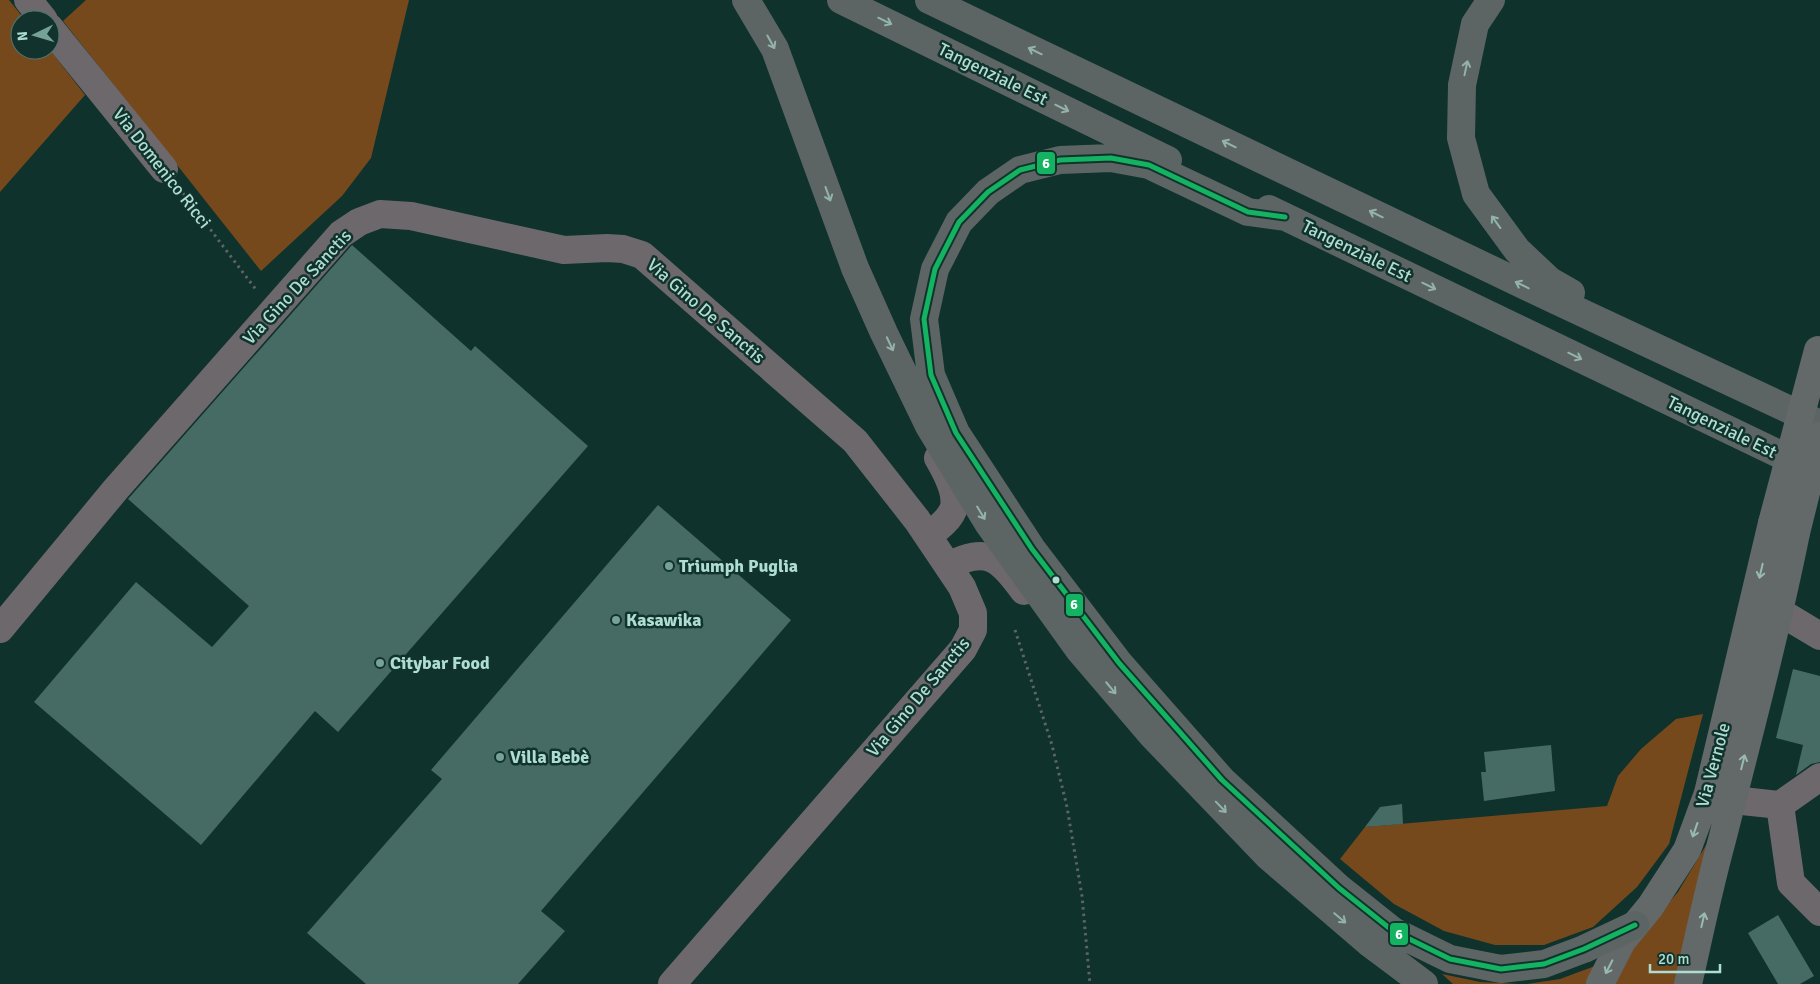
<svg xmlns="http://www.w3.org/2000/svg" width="1820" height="984" font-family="Signika,sans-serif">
<rect width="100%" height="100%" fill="#0f322c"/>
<!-- green -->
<path fill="#76491d" d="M 0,0 L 9,0 L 25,20 L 20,20 L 20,50 L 50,50 L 85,95 L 0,192 Z
M 86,0 L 409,0 L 371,158 L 342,196 L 261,271 L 63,21 Z
M 1703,714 L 1669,844 L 1637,887 L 1593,927 L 1544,945 L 1495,945 L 1444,931 L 1394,904 L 1340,859 L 1365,827 L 1607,806 L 1618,776 L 1641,749 L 1676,719 Z
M 1708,842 L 1674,984 L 1613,984 L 1619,970 L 1647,928 L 1678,892 Z
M 1595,966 L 1587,984 L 1527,984 L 1560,979 Z
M 1442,974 L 1480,982 L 1518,984 L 1453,984 Z"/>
<!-- building -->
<path fill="#466a64" d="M 352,245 L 471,351 L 475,346 L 588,446 L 338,732 L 315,711 L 201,845 L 34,702 L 136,582 L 212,647 L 249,606 L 128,499 Z
M 658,505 L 791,620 L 541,911 L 565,931 L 518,984 L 366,984 L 307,933 L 442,779 L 431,770 Z
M 1793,669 L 1820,676 L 1820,762 L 1811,764 L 1796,775 L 1803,745 L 1776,738 Z
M 1551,745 L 1555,791 L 1484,801 L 1481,772 L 1486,772 L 1484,752 Z
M 1402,804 L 1403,824 L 1365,827 L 1380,807 Z
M 1778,915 L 1814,976 L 1800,984 L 1778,984 L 1748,933 Z"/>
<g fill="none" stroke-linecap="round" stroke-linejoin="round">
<!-- path -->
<path stroke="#5e6464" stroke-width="3" stroke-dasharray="2.5 4" stroke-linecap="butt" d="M 179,188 L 257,291
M 1015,630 L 1052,745 L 1067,807 L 1082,896 L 1090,984"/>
<!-- minor -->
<path stroke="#6d686b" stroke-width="28" d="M 28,0 L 44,20
M 50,28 L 164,169
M 928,536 C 937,529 951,519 954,507 C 957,492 945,470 938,458
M 948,566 C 988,545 1000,559 1024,591
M 1780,612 L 1820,636
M 0,629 L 116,489 L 273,311 L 341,234 L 359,222 L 380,214 L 411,216 L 564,250 L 607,248 L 623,249 L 642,255 L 855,441 L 917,520 L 962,587 L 973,613 L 973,630 L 963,649 L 672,984
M 1733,800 L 1780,805 L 1820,777
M 1780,805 L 1791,883 L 1820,912"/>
<!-- major -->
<path stroke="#636868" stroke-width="28" d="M 1600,984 L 1622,941 L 1650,907 L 1687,850 L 1708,793 L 1772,523
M 1688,984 C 1699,936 1709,887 1722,840 C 1748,738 1775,636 1796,533"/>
<!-- highway -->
<path stroke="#5d6564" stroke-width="28" d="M 746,0 L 775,49 L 855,268 L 884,333 L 929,426 L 988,523 L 1080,651 L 1151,734 L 1269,857 L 1368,942 L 1424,984
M 841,0 L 1168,160
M 929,0 L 1557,301 L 1820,424
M 1491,0 L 1475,24 L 1462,85 L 1461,138 L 1476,194 L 1517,250 L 1550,281 L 1571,293
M 1269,209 L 1810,469
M 1285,217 L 1248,212 L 1149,165 L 1111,158 L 1060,160 L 1020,170 L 988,192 L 959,222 L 935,269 L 924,319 L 931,375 L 956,433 L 1032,549 L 1119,663 L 1222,780 L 1339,888 L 1393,931 L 1450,959 L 1501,969 L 1544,964 L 1584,949 L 1635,925"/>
<!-- major-bridge -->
<path stroke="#636868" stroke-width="28" d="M 1772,523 L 1818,350
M 1796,533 L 1820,436"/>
<!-- bus-1 casing -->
<g stroke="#12332d" stroke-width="9">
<path id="bus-1" d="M 1285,217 L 1248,212 L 1149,165 L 1111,158 L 1060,160 L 1020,170 L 988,192 L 959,222 L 935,269 L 924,319 L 931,375 L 956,433 L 1032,549 L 1119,663 L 1222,780 L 1339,888 L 1393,931 L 1450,959 L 1501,969 L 1544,964 L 1584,949 L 1635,925"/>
</g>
<!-- bus-1 -->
<use href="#bus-1" stroke="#13b361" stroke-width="5"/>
</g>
<!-- one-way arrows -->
<defs><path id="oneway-shaft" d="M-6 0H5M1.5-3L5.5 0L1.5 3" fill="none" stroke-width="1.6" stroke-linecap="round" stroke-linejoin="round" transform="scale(1.25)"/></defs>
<g stroke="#92b3ab">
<use href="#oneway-shaft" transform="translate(885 21) rotate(26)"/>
<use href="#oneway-shaft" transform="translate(771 42) rotate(61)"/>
<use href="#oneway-shaft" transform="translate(1035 51) rotate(-154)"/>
<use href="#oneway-shaft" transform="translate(1466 68) rotate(-78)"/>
<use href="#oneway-shaft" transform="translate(1062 108) rotate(26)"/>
<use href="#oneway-shaft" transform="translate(1229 144) rotate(-154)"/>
<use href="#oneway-shaft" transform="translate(828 194) rotate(70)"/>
<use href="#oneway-shaft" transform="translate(1376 214) rotate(-154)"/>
<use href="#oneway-shaft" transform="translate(1496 222) rotate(-126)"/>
<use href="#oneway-shaft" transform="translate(1522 285) rotate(-154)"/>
<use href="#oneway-shaft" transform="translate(1429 286) rotate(26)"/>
<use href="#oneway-shaft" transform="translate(890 344) rotate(65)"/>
<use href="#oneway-shaft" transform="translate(1575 356) rotate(26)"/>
<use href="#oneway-shaft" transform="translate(981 513) rotate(59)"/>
<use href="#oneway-shaft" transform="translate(1111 688) rotate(50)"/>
<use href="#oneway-shaft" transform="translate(1221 807) rotate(46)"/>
<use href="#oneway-shaft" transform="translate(1340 918) rotate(40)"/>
</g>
<g stroke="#98bab2">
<use href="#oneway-shaft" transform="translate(1761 571) rotate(103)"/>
<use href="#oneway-shaft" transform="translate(1743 762) rotate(-76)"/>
<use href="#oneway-shaft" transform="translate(1695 830) rotate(109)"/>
<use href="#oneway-shaft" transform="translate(1703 920) rotate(-77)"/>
<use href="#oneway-shaft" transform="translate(1609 967) rotate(117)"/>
</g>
<!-- markers -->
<g fill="#76a197" stroke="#12332d" stroke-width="2">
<circle cx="669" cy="566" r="5"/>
<circle cx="616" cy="620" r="5"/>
<circle cx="380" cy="663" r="5"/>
<circle cx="500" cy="757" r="5"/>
</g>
<circle fill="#aeddd1" stroke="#12332d" stroke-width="2" cx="1056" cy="580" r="4.5"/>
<g text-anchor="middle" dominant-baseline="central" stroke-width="5" stroke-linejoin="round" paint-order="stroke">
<!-- street labels -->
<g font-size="18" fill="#aeddd1" stroke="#12332d">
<text transform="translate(993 74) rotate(26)">Tangenziale Est</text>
<text transform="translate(162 168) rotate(52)">Via Domenico Ricci</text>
<text transform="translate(1357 251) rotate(26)">Tangenziale Est</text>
<text transform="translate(297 287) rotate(-47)">Via Gino De Sanctis</text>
<text transform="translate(706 311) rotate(41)">Via Gino De Sanctis</text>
<text transform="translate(1722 427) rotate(26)">Tangenziale Est</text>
<text transform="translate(918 697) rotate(-50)">Via Gino De Sanctis</text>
<text transform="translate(1713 765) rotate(-75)">Via Vernole</text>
</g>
<!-- poi labels -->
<g font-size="18" font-weight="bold" fill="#aeddd1" stroke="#12332d" text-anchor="start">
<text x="679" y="566">Triumph Puglia</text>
<text x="626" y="620">Kasawika</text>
<text x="390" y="663">Citybar Food</text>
<text x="510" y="757">Villa Bebè</text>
</g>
</g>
<g stroke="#12332d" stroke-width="2">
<rect x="1036" y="151" width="20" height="24" rx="5" fill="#13b361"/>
<rect x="1065" y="593" width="19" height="24" rx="5" fill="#13b361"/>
<rect x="1389" y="922" width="20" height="24" rx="5" fill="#13b361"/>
</g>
<g font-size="14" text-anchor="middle" font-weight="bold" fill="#fff">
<text x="1046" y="168">6</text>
<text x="1074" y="609">6</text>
<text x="1399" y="939">6</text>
</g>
<!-- north arrow -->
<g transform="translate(35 35) rotate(265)"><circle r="24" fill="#12332d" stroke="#50776f"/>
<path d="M0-4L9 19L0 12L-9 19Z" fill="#76a197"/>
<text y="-8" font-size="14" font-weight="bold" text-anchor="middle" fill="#aeddd1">N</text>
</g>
<!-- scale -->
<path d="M1650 964v8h70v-8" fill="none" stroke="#aeddd1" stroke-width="2.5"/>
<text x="1658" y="964" font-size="15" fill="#aeddd1" stroke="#12332d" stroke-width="4" paint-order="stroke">20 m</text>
</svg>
